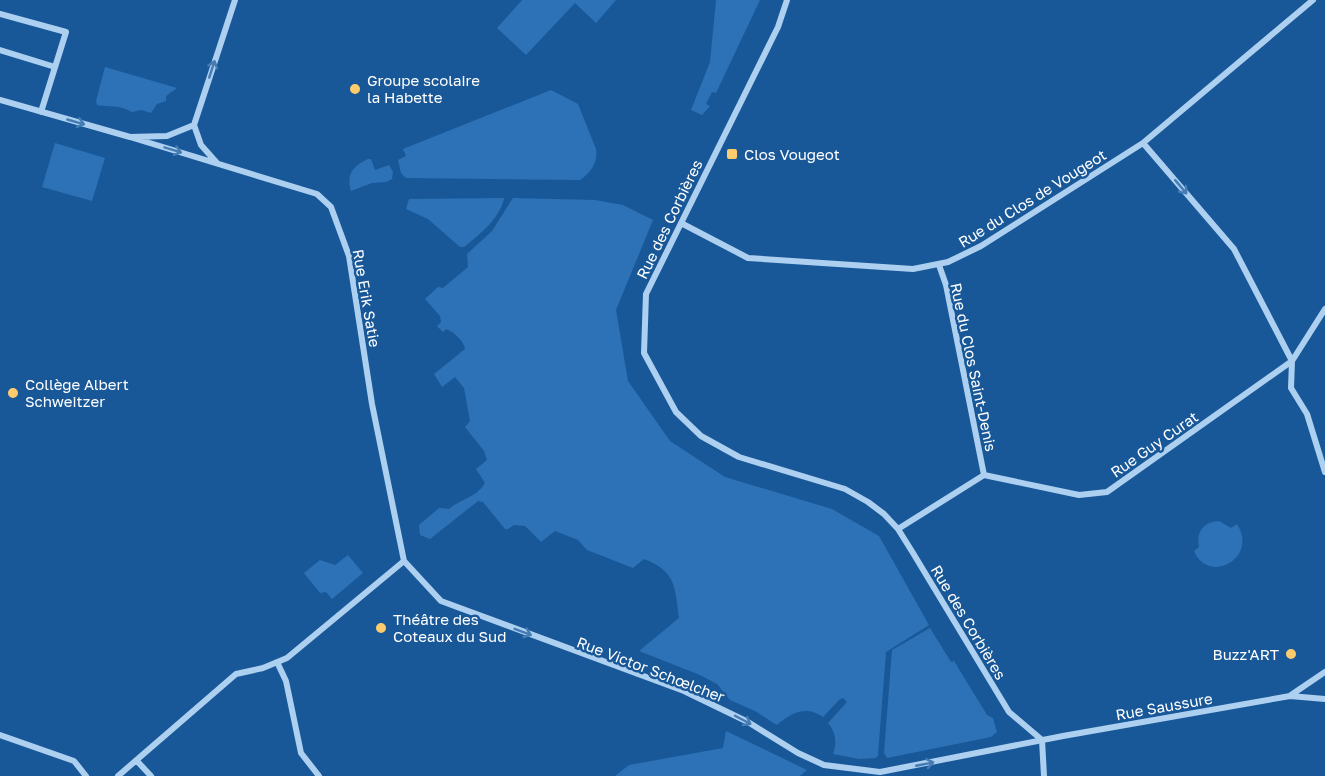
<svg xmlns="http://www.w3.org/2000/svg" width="1325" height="776" font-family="'Golos Text',sans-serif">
<rect width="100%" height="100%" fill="#195898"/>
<!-- green -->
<path fill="#2d72b6" d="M 522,0 L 616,0 L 596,23 L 575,3 L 526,55 L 497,28 Z
M 716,0 L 760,0 L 716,93 L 712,92 L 706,104 L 710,106 L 702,115 L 691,110 L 710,62 Z
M 105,67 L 177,88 L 166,96 L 166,101 L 157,104 L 151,113 L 141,110 L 132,112 C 118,104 111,108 97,105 L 96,101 Z
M 551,90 L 578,104 L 596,149 C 598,163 591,172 580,180 L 406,178 L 401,173 L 398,160 L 406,156 L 403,149 Z
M 55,143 L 105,158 L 92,201 L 42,187 Z
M 368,159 L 371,159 L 375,170 L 389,165 L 393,172 L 392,179 L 386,182 L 372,183 L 351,191 C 346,174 353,166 368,159 Z
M 504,198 C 500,219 479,235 464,247 L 460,247 L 428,219 L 406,209 L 409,199 Z
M 513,198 L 595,200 L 623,205 L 653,220 L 616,310 L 628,381 L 670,441 L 725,477 L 832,509 L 879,536 L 929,625 L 886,652 L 878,755 L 876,758 L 859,759 L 833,754 C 837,742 836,733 828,723 L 847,702 L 843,698 L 839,700 L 823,717 C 806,705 791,713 777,725 L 755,711 L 730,700 L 717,684 L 700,675 L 639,651 L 679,618 C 675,587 676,571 644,559 L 633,568 L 587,550 L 578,540 L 555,531 L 541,542 L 525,526 L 514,525 L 508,529 L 505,529 L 483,502 L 478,501 L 430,539 L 420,535 L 419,525 L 439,508 L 449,509 C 461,499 477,497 485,483 L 476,469 L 487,460 L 484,451 L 465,427 L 470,421 L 464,388 L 455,377 L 442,387 L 434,374 L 465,349 C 464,341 454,332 446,329 L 443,332 L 437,326 L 441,322 L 440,316 L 425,299 L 438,287 L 443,288 L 468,267 L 467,254 L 492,231 Z
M 1219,521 L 1231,528 L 1237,524 C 1259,559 1208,585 1194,551 L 1199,547 C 1196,532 1203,522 1219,521 Z
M 348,555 L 363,573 L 332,599 L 326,592 L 320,593 L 304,573 L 320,560 L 335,565 Z
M 930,628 L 951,662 L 954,661 L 987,715 L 993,718 L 997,732 L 991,737 L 887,758 L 884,753 L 892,650 Z
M 726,731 L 807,770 L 800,776 L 615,776 L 629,765 L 723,748 Z"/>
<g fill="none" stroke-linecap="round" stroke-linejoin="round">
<!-- minor -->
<path stroke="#add0f1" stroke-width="6" d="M 787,0 L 778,27 L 646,294 L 644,353 L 676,412 L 701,436 L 739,457 L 845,489 L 868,502 L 884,514 L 898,529 L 913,553 L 1009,712 L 1042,740
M 0,14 L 66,32 L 41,112
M 0,50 L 55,67
M 0,100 L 130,137 L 167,136 L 194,125 L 235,0
M 194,125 L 201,145 L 217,163
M 130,137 L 317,194 L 331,207 L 349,256 L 372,404 L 404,561 L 441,601 L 684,691 L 748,722 L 798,753 L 824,765 L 880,772 L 1063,736 L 1290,696 L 1325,699
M 1143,143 L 1234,249 L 1292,361 L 1291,388 L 1307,414 L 1325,472
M 681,223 L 748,258 L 913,269 L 948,262 L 981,246 L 1143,143 L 1313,0
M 939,265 L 946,285 L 984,475
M 898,529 L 984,475 L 1079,495 L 1107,492 L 1292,361 L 1325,309
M 277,662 L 286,681 L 301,753 L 319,776
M 1291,695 L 1325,672
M 0,735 L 74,761 L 86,776
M 1042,740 L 1044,776
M 137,761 L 151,776
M 118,776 L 236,674 L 263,668 L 287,658 L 404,561"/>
</g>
<!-- one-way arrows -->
<defs><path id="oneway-shaft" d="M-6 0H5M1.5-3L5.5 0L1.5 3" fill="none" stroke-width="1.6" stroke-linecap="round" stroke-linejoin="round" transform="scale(1.5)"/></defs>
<g stroke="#457cb3">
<use href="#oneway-shaft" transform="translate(212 69) rotate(-72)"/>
<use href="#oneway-shaft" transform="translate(76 122) rotate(16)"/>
<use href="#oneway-shaft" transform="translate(173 150) rotate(17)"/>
<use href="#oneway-shaft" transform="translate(1181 187) rotate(50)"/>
<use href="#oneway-shaft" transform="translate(523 632) rotate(21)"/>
<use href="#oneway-shaft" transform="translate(743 720) rotate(28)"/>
<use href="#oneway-shaft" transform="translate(925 764) rotate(-11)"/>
</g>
<!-- markers -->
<g fill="#ffcc6d" stroke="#195898" stroke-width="2">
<circle cx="355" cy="89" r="6"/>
<rect x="726" y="148" width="12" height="12" rx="3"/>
<circle cx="13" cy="393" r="6"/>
<circle cx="381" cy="628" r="6"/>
<circle cx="1291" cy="654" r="6"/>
</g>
<g text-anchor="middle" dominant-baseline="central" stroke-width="5" stroke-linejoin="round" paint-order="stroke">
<!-- poi labels -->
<g font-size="15" fill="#fff" stroke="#195898" text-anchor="start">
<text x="367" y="80">Groupe scolaire<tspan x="367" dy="17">la Habette</tspan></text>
<text x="744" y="154">Clos Vougeot</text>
<text x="25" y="384">Collège Albert<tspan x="25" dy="17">Schweitzer</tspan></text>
<text x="393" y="619">Théâtre des<tspan x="393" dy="17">Coteaux du Sud</tspan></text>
<text x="1279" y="654" text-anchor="end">Buzz'ART</text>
</g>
<!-- street labels -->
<g font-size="15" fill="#fff" stroke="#195898">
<text transform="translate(1032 198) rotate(-32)">Rue du Clos de Vougeot</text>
<text transform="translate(669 219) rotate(-64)">Rue des Corbières</text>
<text transform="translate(367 298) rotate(80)">Rue Erik Satie</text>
<text transform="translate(974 367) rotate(78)">Rue du Clos Saint-Denis</text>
<text transform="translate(1154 444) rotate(-35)">Rue Guy Curat</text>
<text transform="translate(969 622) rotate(59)">Rue des Corbières</text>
<text transform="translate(651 669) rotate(21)">Rue Victor Schœlcher</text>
<text transform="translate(1164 706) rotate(-10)">Rue Saussure</text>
</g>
</g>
</svg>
